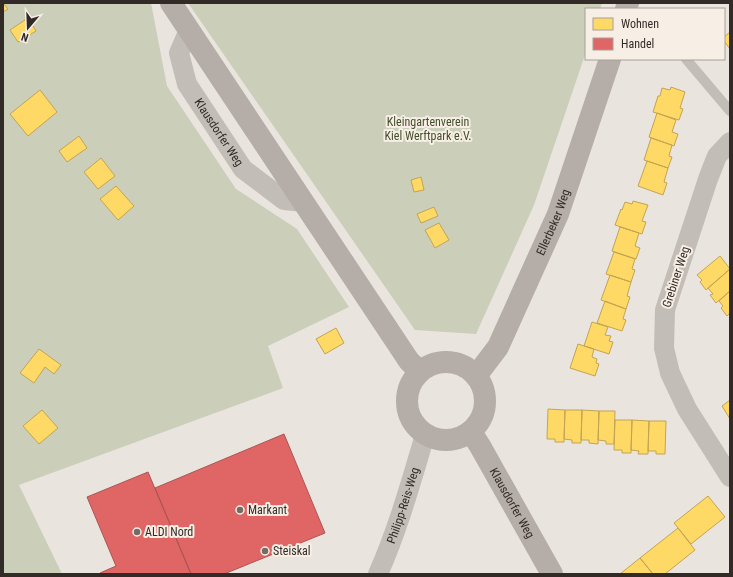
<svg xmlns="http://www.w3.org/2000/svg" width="733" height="577" font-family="'Roboto Condensed',sans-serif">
<rect width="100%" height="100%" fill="#eae4de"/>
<!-- green -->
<path fill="#cbceb9" d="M 3,3 L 151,3 L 167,86 L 236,189 L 297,229 L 349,307 L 268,346 L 283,388 L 19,485 L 62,574 L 3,574 Z
M 188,3 L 602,3 L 600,9 L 586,9 L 586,52 L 534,205 L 476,334 L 415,330 Z"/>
<!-- homes -->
<path fill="#ffd966" stroke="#c2a453" d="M 3,3 L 8,9 L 3,12 Z
M 28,18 L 36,31 L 18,42 L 10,30 Z
M 730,32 L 730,49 L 724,41 L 724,37 Z
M 671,87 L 685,92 L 680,108 L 683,109 L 679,120 L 653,112 L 658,96 L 660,96 L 662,88 L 670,90 Z
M 40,90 L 57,112 L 28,136 L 10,114 Z
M 657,113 L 676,120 L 672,132 L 678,134 L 674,146 L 649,137 Z
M 79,136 L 87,148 L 67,162 L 59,151 Z
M 651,138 L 672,145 L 669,156 L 672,157 L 668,168 L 644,160 Z
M 101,158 L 115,176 L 98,189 L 84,172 Z
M 647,161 L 668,168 L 664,182 L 667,183 L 663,195 L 638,186 Z
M 421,177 L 424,190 L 414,192 L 411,180 Z
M 116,186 L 134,206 L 118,220 L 100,199 Z
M 633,201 L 648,205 L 642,221 L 646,222 L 642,234 L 615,225 L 621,209 L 622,210 L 625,202 L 632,204 Z
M 434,207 L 438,216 L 421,223 L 417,214 Z
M 439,223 L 449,240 L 435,248 L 425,230 Z
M 620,227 L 639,233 L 635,246 L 640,248 L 636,259 L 612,251 Z
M 614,252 L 635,259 L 632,269 L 635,270 L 631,282 L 606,274 Z
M 720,256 L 730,269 L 706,290 L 700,282 L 702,280 L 697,275 Z
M 730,269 L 730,291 L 716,303 L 710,295 L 713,294 L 708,288 Z
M 610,275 L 631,282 L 627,296 L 630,297 L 626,309 L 601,300 Z
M 730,291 L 730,313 L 727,316 L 721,308 L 723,306 L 719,301 Z
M 605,301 L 626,309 L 623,319 L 626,320 L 622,331 L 597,323 Z
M 592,322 L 608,327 L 605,335 L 611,336 L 609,341 L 613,342 L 609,354 L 584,346 Z
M 336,328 L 344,343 L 325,354 L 316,339 Z
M 578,344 L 594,349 L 592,357 L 597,359 L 596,363 L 599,364 L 595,376 L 570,368 Z
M 39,349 L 61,365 L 54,374 L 45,367 L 34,383 L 20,373 Z
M 730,400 L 730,419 L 722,406 Z
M 548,409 L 565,410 L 564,442 L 555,442 L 555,439 L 547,439 Z
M 42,410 L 58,428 L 39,444 L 23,426 Z
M 565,410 L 582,410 L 581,443 L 572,443 L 572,440 L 564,439 Z
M 582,410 L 599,411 L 598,444 L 589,443 L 589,440 L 581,440 Z
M 599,411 L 615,411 L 614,444 L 606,444 L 606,441 L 598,440 Z
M 615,420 L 632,420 L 631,453 L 622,453 L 622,450 L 614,450 Z
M 632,420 L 649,421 L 648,454 L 638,454 L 639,451 L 631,450 Z
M 649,421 L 666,421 L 665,454 L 656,454 L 656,451 L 648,451 Z
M 708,496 L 725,517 L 691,544 L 674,523 Z
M 678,528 L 695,550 L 665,574 L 653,574 L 640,558 Z
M 640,558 L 653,574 L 620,574 Z"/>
<!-- shops -->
<path fill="#e06666" stroke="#ac5453" d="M 284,434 L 325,533 L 224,574 L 191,574 L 155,488 Z
M 148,472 L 191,574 L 101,574 L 100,573 L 116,566 L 87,497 Z"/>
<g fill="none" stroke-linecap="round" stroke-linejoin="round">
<!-- lane -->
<path stroke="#c3bdb7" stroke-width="10" d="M 686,59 L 730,111"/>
<!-- street -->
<g stroke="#c3bdb7" stroke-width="20">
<path id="s1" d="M 189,30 L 179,53 L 187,84 L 243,169 L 284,200 L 304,202"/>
<path d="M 730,142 L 717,156 L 708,179 L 665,310 L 664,348 L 670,373 L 687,409 L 730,477"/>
<path id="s2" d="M 378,574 C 398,529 411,482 425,435"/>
</g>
<!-- secondary -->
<g stroke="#b4ada8" stroke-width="22">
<path d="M 171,3 L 409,361 L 419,371"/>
<path d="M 626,9 L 628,3"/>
<circle cx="446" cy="401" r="39"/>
<path id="s3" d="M 476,376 L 498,347 L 558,214 L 610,59"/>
<path id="s4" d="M 471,432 L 480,446 L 552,574"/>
</g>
</g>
<!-- markers -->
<g fill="#726b66" stroke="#f7efe5" stroke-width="1.5">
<circle cx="240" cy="510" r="4"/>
<circle cx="137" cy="532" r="4"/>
<circle cx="265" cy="551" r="4"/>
</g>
<g text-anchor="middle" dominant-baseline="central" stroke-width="4" stroke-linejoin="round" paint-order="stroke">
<!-- park labels -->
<g font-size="12" fill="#424f2c" stroke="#f7efe5">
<text x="428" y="122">Kleingartenverein<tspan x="428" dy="14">Kiel Werftpark e.V.</tspan></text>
</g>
<!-- street labels -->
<g font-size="12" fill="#322a26" stroke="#f7efe5">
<text stroke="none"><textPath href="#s1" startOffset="115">Klausdorfer Weg</textPath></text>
<text stroke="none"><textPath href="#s3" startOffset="173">Ellerbeker Weg</textPath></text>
<text transform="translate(676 277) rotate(-72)">Grebiner Weg</text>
<text stroke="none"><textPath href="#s4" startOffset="82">Klausdorfer Weg</textPath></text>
<text stroke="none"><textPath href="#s2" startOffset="73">Philipp-Reis-Weg</textPath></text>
</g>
<!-- poi labels -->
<g font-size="12" fill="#322a26" stroke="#f7efe5" text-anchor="start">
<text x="248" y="510">Markant</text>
<text x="145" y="532">ALDI Nord</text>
<text x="273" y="551">Steiskal</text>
</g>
</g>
<!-- border -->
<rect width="733" height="577" fill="none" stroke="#322a26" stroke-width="8"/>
<!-- legend -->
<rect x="585" y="8" width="140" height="52" fill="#f7efe5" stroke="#a8a099"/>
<rect x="593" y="18" width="20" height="12" fill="#ffd966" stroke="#a8a099"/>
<text x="621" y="28" font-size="12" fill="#322a26">Wohnen</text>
<rect x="593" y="38" width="20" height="12" fill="#e06666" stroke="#a8a099"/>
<text x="621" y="48" font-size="12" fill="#322a26">Handel</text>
<!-- north arrow -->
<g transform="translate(28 28) rotate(199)" stroke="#f7efe5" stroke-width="3" paint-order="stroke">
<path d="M0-3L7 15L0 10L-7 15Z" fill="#322a26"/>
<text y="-6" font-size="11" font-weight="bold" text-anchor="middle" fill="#322a26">N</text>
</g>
</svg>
